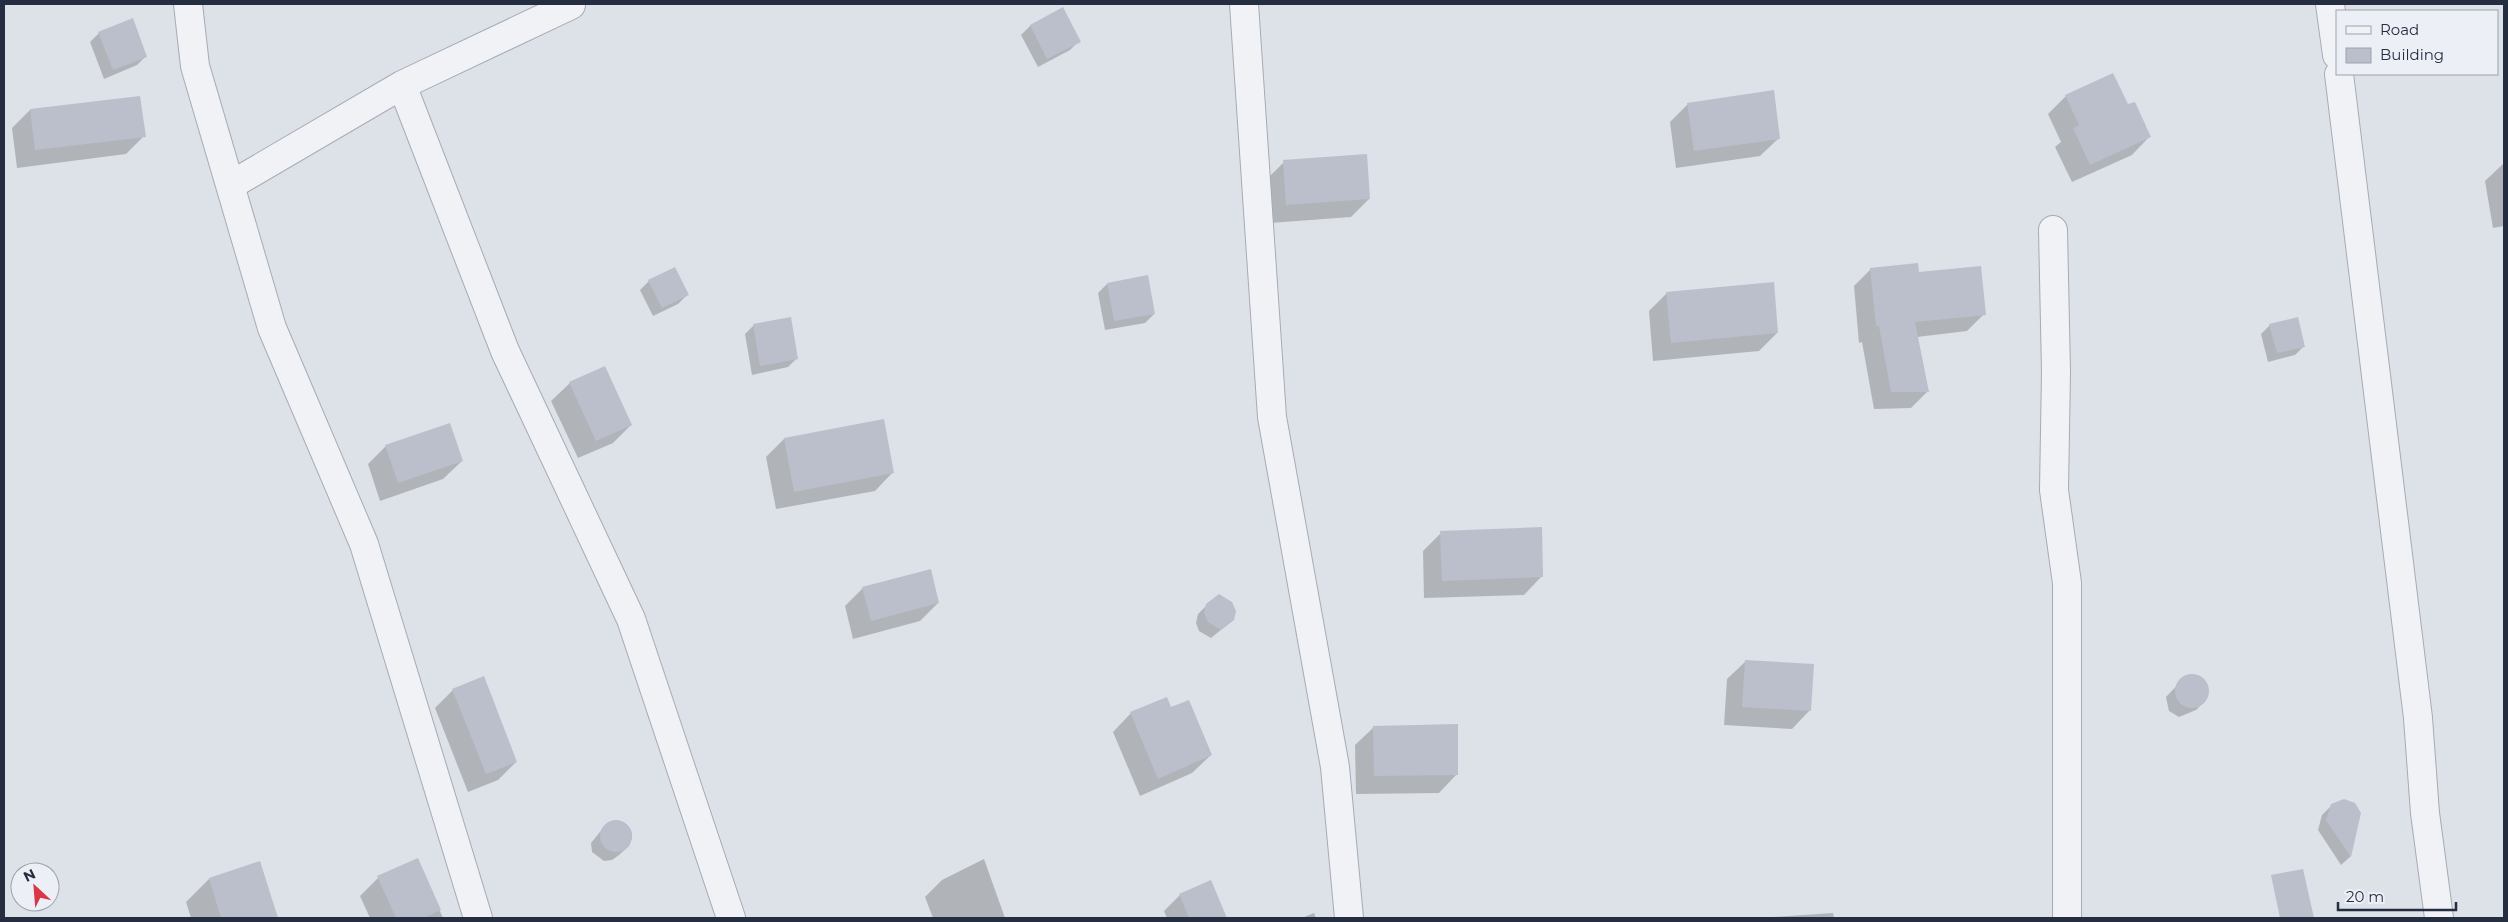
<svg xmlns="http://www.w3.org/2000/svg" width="2508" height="922" font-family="Montserrat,sans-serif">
<rect width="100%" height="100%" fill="#dde1e8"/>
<!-- shadow -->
<path fill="#0003" d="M 1063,9 L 1079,41 L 1070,50 L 1038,67 L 1021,35 L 1030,26 Z
M 99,33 L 146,56 L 137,65 L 104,79 L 90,42 Z
M 2066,96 L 2128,106 L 2150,136 L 2132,155 L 2072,182 L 2055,147 L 2061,142 L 2048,114 Z
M 1688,104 L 1779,138 L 1760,156 L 1676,168 L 1670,122 Z
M 30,110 L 144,136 L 126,154 L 17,168 L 12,128 Z
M 1284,162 L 1369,199 L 1351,217 L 1269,223 L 1266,180 Z
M 2504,163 L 2504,226 L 2493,228 L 2485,181 Z
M 1871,269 L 1984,314 L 1967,331 L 1917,337 L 1928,391 L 1911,408 L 1874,409 L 1862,342 L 1859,343 L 1854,286 Z
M 649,281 L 687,295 L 678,304 L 653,316 L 640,290 Z
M 1107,284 L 1154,314 L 1145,323 L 1105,330 L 1098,293 Z
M 1667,293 L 1777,333 L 1759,351 L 1653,361 L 1649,311 Z
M 754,325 L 797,358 L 788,367 L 752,375 L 745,334 Z
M 2270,325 L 2304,346 L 2295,355 L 2268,362 L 2261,334 Z
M 570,383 L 631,425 L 613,443 L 578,458 L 551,401 Z
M 784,439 L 893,472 L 875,491 L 776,509 L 766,457 Z
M 386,446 L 462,461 L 443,479 L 380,501 L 368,464 Z
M 1441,533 L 1542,576 L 1524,595 L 1424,598 L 1423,551 Z
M 863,588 L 938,603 L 920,621 L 853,639 L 845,606 Z
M 1207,605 L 1233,620 L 1211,638 L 1199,631 L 1196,623 L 1198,614 Z
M 1746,661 L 1810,710 L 1792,729 L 1724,725 L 1727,679 Z
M 2186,676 L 2197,676 L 2207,685 L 2207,693 L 2205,701 L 2196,710 L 2179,717 L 2169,711 L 2166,697 Z
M 453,690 L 516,762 L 498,780 L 468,792 L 435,708 Z
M 1170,709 L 1211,755 L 1192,773 L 1140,796 L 1113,732 L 1131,713 Z
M 1374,727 L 1457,774 L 1439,793 L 1356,794 L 1355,745 Z
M 2332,805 L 2359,813 L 2350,857 L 2341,865 L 2318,830 L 2322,815 Z
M 619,821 L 626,824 L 631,830 L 632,838 L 629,846 L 619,855 L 612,860 L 604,861 L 592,852 L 591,843 L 604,827 L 611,822 Z
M 984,859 L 1005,918 L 933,918 L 925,897 L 942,880 Z
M 417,860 L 443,918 L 370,918 L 360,896 L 378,878 Z
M 260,863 L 277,918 L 191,918 L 186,902 L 209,879 Z
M 1210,882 L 1226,918 L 1167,918 L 1164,911 L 1180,895 Z
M 1314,913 L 1316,918 L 1302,918 Z
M 1833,913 L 1834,918 L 1771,918 L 1773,917 Z"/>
<!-- building -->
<path fill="#babfcb" d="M 1063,7 L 1081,42 L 1047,59 L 1030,25 Z
M 133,18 L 147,57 L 113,70 L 98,32 Z
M 2113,73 L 2128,104 L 2135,102 L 2151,137 L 2090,165 L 2073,128 L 2079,125 L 2065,95 Z
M 1774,90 L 1780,139 L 1694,151 L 1687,103 Z
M 140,96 L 146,137 L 35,150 L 30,109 Z
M 1367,154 L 1370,199 L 1286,205 L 1283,160 Z
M 1918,263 L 1919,272 L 1981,266 L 1986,315 L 1915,322 L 1929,392 L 1891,392 L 1879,326 L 1876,326 L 1870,268 Z
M 675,267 L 689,295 L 662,308 L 648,280 Z
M 1148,275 L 1155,314 L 1114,321 L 1107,283 Z
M 1774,282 L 1778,333 L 1671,343 L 1666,292 Z
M 791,317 L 798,359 L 760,366 L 753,324 Z
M 2298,317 L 2305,347 L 2277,353 L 2269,324 Z
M 605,366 L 632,425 L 596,441 L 569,382 Z
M 884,419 L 894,473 L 794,492 L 784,438 Z
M 450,423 L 463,461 L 398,483 L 385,445 Z
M 1542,527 L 1543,577 L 1442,581 L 1440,531 Z
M 931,569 L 939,603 L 871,621 L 862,587 Z
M 1219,594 L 1232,602 L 1236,611 L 1234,620 L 1221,630 L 1208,622 L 1204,613 L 1206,604 Z
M 1745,660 L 1814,664 L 1811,711 L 1742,707 Z
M2175 691a17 17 0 1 1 34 0a17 17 0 1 1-34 0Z
M 484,676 L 517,762 L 486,774 L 452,689 Z
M 1167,697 L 1171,707 L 1189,700 L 1212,755 L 1158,779 L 1130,712 Z
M 1458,724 L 1458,775 L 1374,776 L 1373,726 Z
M 2344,799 L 2355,803 L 2361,813 L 2351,857 L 2326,820 L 2331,804 Z
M600 836a16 16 0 1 1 32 0a16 16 0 1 1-32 0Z
M 418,858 L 441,910 L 423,918 L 396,918 L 377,876 Z
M 260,861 L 278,918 L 221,918 L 209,878 Z
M 2303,869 L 2314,918 L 2280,918 L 2271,875 Z
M 1211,880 L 1227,918 L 1189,918 L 1179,894 Z"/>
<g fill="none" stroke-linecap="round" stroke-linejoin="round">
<!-- minor casing -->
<g stroke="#a6abb6" stroke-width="30">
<path id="minor" d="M 1244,4 L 1272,417 L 1335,767 L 1349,918
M 2330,4 L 2337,55
M 2339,74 L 2418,718 L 2425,813 L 2439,918
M 402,85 L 505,351 L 631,619 L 731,918
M 231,185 L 402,85 L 571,5
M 2053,230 L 2056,372 L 2054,490 L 2067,583 L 2067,918"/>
</g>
<!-- tertiary casing -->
<g stroke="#a6abb6" stroke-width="30">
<path id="tertiary" d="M 188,4 L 195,66 L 272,328 L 364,544 L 478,918"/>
</g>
<!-- minor -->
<use href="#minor" stroke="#f0f2f6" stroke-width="28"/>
<!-- tertiary -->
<use href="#tertiary" stroke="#f0f2f6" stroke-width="28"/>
</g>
<!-- border -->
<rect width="2508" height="922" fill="none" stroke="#252d40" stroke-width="10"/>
<!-- legend -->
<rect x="2336" y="10" width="162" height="65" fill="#ecf0f6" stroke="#9ca2ad"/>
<rect x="2346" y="26" width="25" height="8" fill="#f0f2f6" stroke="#9ca2ad"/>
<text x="2380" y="35" font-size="15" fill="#252d40">Road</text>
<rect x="2346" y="48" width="25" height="15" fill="#babfcb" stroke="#9ca2ad"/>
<text x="2380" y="60" font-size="15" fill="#252d40">Building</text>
<!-- north arrow -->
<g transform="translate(35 887) rotate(334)"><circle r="24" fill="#ecf0f6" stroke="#9ca2ad"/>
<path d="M0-4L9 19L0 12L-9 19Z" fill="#d83745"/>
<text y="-8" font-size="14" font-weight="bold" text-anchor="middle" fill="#252d40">N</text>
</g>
<!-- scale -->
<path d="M2338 902v8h118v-8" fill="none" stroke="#252d40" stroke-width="2.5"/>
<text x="2346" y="902" font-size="15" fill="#252d40" stroke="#ecf0f6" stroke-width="4" paint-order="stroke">20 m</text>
</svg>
